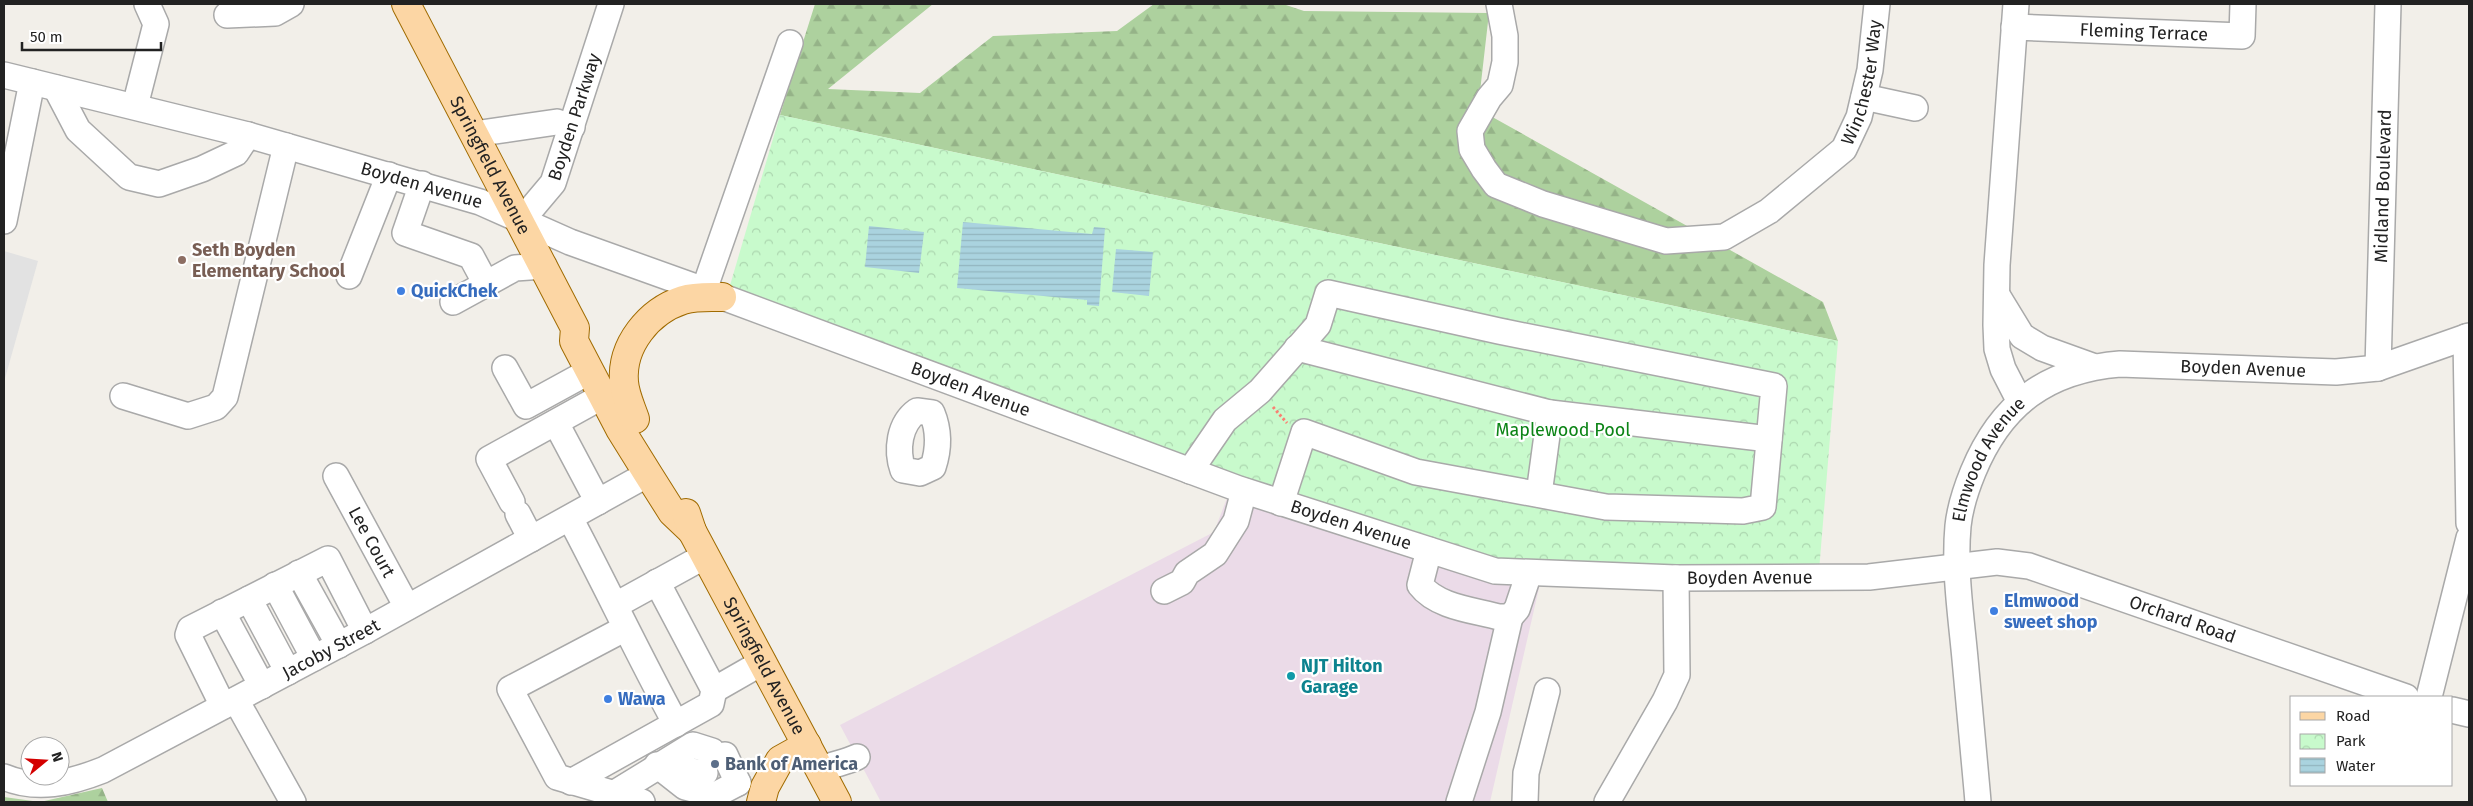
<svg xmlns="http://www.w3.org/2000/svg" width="2473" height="806" font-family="'Fira Sans',sans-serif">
<defs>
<pattern id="forest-firs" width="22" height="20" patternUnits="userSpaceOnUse" patternTransform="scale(1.25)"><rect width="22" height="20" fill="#add19e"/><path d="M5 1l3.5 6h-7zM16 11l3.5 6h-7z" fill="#95b388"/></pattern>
<pattern id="park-crowns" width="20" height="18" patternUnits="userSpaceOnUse" patternTransform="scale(1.25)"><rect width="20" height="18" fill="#c8facc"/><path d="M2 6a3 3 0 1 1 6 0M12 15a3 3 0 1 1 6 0" fill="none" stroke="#acd6af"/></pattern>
<pattern id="water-rules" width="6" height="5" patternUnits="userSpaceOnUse" patternTransform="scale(1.25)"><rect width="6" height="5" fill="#aad3df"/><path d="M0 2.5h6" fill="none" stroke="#92b5bf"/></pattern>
</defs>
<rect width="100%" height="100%" fill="#f2efe9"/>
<!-- industrial -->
<path fill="#ebdbe8" d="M 1234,480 L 1542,575 L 1490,802 L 881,802 L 840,725 L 1214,532 Z"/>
<!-- forest -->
<path fill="url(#forest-firs)" d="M 815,4 L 933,4 L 828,89 L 920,93 L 993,36 L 1117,31 L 1154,4 L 1283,4 L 1304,11 L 1489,13 L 1478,109 L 1823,302 L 1838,341 L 780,115 Z
M 102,788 L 108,802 L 4,802 L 4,797 L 40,802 Z"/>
<!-- park -->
<path fill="url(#park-crowns)" d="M 780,115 L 1838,341 L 1818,583 L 1542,575 L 1234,480 L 726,299 Z"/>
<!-- parking -->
<path fill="#e2e2e2" d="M 4,251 L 38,261 L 4,382 Z"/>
<!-- water -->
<path fill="url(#water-rules)" d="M 963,222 L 1092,234 L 1094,227 L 1105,228 L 1099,306 L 1087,305 L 1087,300 L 957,288 Z
M 869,226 L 924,232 L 919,273 L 865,267 Z
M 1116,249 L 1153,252 L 1149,296 L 1112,292 Z"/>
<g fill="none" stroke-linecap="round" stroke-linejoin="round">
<!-- minor casing -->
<g stroke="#a9a9a9" stroke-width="28">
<g id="minor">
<path id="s1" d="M 1499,4 L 1505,36 L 1505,62 L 1500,85 L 1489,98 L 1470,131 L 1472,149 L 1484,169 L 1496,185 L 1543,204 L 1666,241 L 1724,237 L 1769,211 L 1844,149 L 1859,117 L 1870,70 L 1877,4"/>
<path d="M 2016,4 L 1997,265 L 1996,325 L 1997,349 L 2003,369 L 2020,402"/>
<path d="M 227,15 L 275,13 L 291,4"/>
<path id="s2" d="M 2014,27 L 2242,36 L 2243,4"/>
<path id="s3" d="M 4,75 L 248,135 L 480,202 L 570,242 L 704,290 L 1239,489 L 1495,571 L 1676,578 L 1869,577 L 1997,562 L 2029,566 L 2406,697"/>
<path d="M 56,88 L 78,130 L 129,177 L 159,184 L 202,169 L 236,153 L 248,135"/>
<path d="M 1864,97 L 1915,108"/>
<path d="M 135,106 L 156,24 L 147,4"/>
<path d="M 474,134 L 557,122 L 572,127"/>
<path d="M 422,184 L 405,233 L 471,256 L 486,284"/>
<path d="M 4,221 L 32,82"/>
<path id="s4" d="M 521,221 L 553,183 L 611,4"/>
<path d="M 349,276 L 389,175"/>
<path d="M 704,290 L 790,43"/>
<path d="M 1997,295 L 2022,336 L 2042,348 L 2092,366"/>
<path d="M 453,302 L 515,268 L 544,266"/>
<path d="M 2466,337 L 2469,523"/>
<path d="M 1297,348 L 1550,413"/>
<path d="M 505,368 L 526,406 L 590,371"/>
<path id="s5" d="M 2378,368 L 2388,4"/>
<path d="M 123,396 L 188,416 L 216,407 L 225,397 L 286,146"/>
<path d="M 917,411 L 932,413 C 939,430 939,449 933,467 L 920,473 L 903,470 C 896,450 899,424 917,411 Z"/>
<path d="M 556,423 L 598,502"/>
<path d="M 1190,471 L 1225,420 L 1260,391 L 1318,325 L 1328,293 L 1499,331 L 1774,386 L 1763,507 L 1743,511 L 1606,507 L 1503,488 L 1416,472 L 1304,432 L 1281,503"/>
<path id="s6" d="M 336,476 L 407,607"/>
<path d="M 1539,494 L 1550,413 L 1769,439"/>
<path d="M 512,502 L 489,459 L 603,396"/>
<path d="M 518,514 L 531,539"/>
<path d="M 570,518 C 606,586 639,656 676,724"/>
<path d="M 1429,550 L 1420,585 C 1437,607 1473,610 1499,617 L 1510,617 L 1517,609 L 1529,573"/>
<path d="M 299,573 L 339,645"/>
<path d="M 275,585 L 314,658"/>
<path d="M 1164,591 L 1182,582 L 1187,573 L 1215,554 L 1236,521 L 1244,491"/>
<path d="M 249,599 L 288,672"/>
<path d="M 616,605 L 705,556"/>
<path d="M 222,612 L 262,686"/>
<path d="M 624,629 L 510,689 L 557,777 L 642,802"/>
<path d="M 714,690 L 763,662"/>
<path d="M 2429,697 L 2469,538"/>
<path d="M 236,700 L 293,802"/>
<path d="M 223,706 L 188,635 L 190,629 L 328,559 L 365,631"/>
<path d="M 2452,710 L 2469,714"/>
<path d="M 725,755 L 738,783"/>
<path d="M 657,765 L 685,787 L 715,795 L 738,783"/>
<path d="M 665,767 L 705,773"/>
<path d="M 820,770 C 833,764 844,763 857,757"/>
<path id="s7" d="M 4,777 C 37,791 70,783 103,770 L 365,631 L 648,474"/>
<path d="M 571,782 L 711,704 L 714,690 L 657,582"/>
<path d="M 615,793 L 693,745 L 712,751"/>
<path d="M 1459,802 L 1488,712 L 1510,617"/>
<path d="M 1525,802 L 1526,773 L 1547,691"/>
<path d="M 1607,802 L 1665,701 L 1677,675 L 1676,578"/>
<path id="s8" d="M 1978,802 C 1974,754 1969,706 1965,659 C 1961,615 1954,570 1958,526 C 1960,507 1966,489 1973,472 C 2001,404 2047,370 2120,364 L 2336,372 L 2378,368 L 2469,336"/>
</g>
</g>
<!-- major casing -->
<g stroke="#a06b00" stroke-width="30">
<g id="major">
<path id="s9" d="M 406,4 L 575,328 L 574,341 L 620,429 L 648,474 L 672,512 L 692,531"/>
<path d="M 635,419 C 631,407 625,395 624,382 C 621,345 649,311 683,300 C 696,296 709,297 722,297"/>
<path id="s10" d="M 686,513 L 692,531 L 837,802"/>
<path d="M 761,802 L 765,787 L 780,760 L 807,745"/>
</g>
</g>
<!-- path -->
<path stroke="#fa8072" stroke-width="3" stroke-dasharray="2.5 2.5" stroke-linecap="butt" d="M 1273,407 L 1287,423"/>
<!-- minor -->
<use href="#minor" stroke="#fff" stroke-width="25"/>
<!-- major -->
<use href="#major" stroke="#fcd6a4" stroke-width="28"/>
</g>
<!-- markers -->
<circle fill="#8d6e63" stroke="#fff" stroke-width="2" cx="182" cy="260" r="5"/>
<g fill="#3f7fe0" stroke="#fff" stroke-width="2">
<circle cx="401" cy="291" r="5"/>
<circle cx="1994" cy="611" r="5"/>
<circle cx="608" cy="699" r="5"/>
</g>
<circle fill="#0f9aa8" stroke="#fff" stroke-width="2" cx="1291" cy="676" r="5"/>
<circle fill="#5c6f8a" stroke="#fff" stroke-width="2" cx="715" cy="764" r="5"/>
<g text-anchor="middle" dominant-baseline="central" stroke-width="4.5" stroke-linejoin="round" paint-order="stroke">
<!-- street labels -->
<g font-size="18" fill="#222" stroke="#fff">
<text stroke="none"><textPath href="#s2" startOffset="130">Fleming Terrace</textPath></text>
<text stroke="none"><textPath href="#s1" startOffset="655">Winchester Way</textPath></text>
<text stroke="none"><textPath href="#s4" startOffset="119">Boyden Parkway</textPath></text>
<text stroke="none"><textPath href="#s9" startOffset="182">Springfield Avenue</textPath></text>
<text stroke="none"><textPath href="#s3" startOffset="432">Boyden Avenue</textPath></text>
<text stroke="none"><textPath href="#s5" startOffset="182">Midland Boulevard</textPath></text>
<text stroke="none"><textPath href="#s8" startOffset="650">Boyden Avenue</textPath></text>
<text stroke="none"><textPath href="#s3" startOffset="1018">Boyden Avenue</textPath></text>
<text stroke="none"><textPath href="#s8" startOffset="351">Elmwood Avenue</textPath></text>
<text stroke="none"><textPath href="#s3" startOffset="1422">Boyden Avenue</textPath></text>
<text stroke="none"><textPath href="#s6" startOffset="75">Lee Court</textPath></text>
<text stroke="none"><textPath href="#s3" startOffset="1828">Boyden Avenue</textPath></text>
<text stroke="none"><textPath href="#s3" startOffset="2271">Orchard Road</textPath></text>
<text stroke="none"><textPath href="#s7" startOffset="360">Jacoby Street</textPath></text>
<text stroke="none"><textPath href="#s10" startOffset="172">Springfield Avenue</textPath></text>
</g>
<!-- education labels -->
<g font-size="18" font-weight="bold" fill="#785e54" stroke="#fff" text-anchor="start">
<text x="192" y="250">Seth Boyden<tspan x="192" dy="21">Elementary School</tspan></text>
</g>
<!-- shop labels -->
<g font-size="18" font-weight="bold" fill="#366cbe" stroke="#fff" text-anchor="start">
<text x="411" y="291">QuickChek</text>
<text x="2004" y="601">Elmwood<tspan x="2004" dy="21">sweet shop</tspan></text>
<text x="618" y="699">Wawa</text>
</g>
<!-- park labels -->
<g font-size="18" fill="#0c8416" stroke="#fff">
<text x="1563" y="430">Maplewood Pool</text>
</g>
<!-- culture labels -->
<g font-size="18" font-weight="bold" fill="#0d838f" stroke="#fff" text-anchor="start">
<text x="1301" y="666">NJT Hilton<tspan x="1301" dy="21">Garage</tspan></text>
</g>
<!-- service labels -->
<g font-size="18" font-weight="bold" fill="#4e5e75" stroke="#fff" text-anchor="start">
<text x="725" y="764">Bank of America</text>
</g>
</g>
<!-- border -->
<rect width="2473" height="806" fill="none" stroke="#222222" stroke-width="10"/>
<!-- legend -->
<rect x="2290" y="696" width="162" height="90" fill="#ffffff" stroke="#a7a7a7"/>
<rect x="2300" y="712" width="25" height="8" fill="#fcd6a4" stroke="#a7a7a7"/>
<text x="2336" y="721" font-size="15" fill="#222222">Road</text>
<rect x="2300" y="734" width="25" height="15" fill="url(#park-crowns)" stroke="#a7a7a7"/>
<text x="2336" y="746" font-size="15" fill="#222222">Park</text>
<rect x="2300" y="758" width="25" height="15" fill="url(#water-rules)" stroke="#a7a7a7"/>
<text x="2336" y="771" font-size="15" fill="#222222">Water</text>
<!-- north arrow -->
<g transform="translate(45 761) rotate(72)"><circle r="24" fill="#ffffff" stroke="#a7a7a7"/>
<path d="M0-4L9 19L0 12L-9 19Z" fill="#d40000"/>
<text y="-8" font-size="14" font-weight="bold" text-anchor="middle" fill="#222222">N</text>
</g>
<!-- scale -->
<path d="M22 42v8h139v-8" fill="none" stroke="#222222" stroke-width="2.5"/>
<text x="30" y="42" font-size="15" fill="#222222" stroke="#ffffff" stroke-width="4" paint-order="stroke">50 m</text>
</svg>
